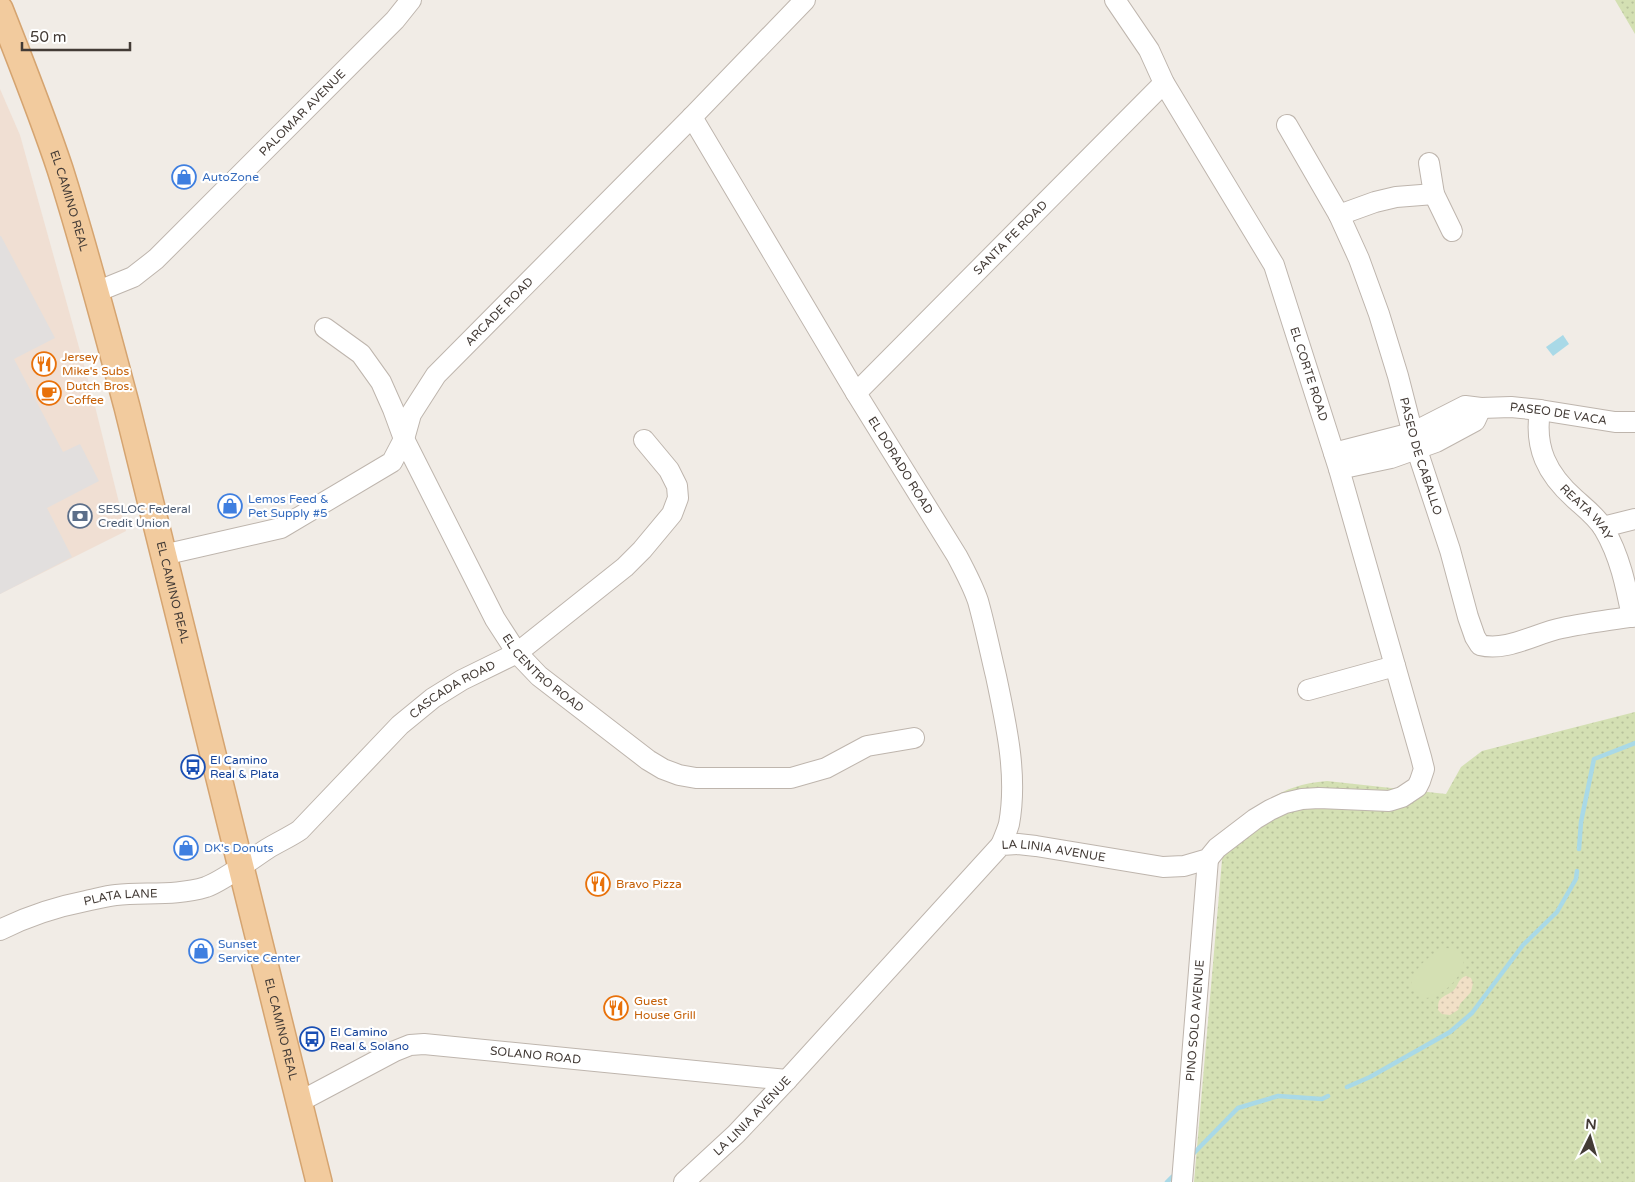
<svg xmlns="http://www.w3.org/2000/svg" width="1635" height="1182" font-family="'Varela Round',sans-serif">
<defs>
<pattern id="grass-dots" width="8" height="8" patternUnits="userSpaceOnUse" patternTransform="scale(1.25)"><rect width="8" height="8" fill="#d4e0b3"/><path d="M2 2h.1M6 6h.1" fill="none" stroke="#b7c19b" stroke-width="1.8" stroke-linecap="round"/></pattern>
<pattern id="sand-dots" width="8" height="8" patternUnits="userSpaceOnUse" patternTransform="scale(1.25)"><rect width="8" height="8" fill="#f1e0c6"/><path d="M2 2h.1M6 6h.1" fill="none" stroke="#d0c1ab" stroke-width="1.8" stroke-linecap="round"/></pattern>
</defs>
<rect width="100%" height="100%" fill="#f1ece6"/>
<!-- commercial -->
<path fill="#f0dfd3" d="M 0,89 L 20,135 L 92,394 L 126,531 L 0,594 Z"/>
<!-- grass -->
<path fill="url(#grass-dots)" d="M 1615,0 L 1635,0 L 1635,34 Z
M 1635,712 L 1635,1182 L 1194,1182 L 1224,837 C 1260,806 1277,785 1327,781 L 1446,794 L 1461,767 L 1482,751 Z"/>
<!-- sand -->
<path fill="url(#sand-dots)" d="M 1466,976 L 1471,978 L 1473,983 L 1471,992 L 1460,1004 L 1458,1010 L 1450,1015 L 1442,1014 L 1438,1010 C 1438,1007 1438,1004 1439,1001 C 1442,996 1449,994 1453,991 C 1459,986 1457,979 1466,976 Z"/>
<!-- garden -->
<path fill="#d4e0b3" d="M 1446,948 C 1500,953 1413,1035 1411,978 C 1419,965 1432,952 1446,948 Z"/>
<!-- parking -->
<path fill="#e2dfde" d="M 0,236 L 1,236 L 55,338 L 14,359 L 63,452 L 80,444 L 99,481 L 47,508 L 72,557 L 0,594 Z"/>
<!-- water -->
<path fill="#a9d9e7" d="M 1563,335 L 1569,344 L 1553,356 L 1546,347 Z"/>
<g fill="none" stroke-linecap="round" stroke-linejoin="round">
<!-- stream -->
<path stroke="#a9d9e7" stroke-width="4.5" d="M 1579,849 L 1581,822 L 1594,759 L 1635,743
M 1347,1087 L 1370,1077 L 1450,1032 L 1472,1013 L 1523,945 L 1557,912 L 1576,879 L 1577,871
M 1194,1153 L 1238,1108 L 1278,1096 L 1322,1099 L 1328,1096
M 1167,1182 L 1172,1177"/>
<!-- minor casing -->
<g stroke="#beb5ad" stroke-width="22">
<g id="minor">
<path id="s1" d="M 692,117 L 856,393 L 957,556 C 965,571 973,586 978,601 C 985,626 990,651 996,676 C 1006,724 1018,775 1009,824 C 1007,831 1004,838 1001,845"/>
<path id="s2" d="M 1287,125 L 1339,215 L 1359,259 L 1379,314 L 1398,376 L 1417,450 L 1450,550 L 1468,617 L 1475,637 L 1480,645 C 1507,652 1536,633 1562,628 C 1586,623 1611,620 1635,616"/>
<path d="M 1429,163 L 1434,194 L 1452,231"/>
<path d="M 1339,215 L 1375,202 L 1396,197 L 1434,194"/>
<path id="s3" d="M 96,292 L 133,277 L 156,259 L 395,20 L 411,0"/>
<path id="s4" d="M 325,328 L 361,354 L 381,382 L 393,409 L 404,439 L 495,619 L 517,653 L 539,676 L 648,760 L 663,769 L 679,775 L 696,778 L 791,778 L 826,768 L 867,746 L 914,738"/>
<path id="s5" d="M 856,393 L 1164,83"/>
<path id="s6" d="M 1540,410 C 1534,448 1547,474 1575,499 C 1585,508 1597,517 1604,529 C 1620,556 1626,586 1632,617"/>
<path id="s7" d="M 1334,453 L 1412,433 L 1465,406 L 1481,408 L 1511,407 L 1540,410 L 1615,422 L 1635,422"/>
<path d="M 1339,469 L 1391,458 L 1436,442 L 1475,421 L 1481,408"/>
<path d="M 1603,527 L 1635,519"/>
<path id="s8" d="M 163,555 L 281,528 L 392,462 L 404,439 L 411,414 L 436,375 L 692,117 L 805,0"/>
<path d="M 1308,690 L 1395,666"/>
<path id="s9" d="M 0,930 C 28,916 55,907 86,901 C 96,899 106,896 116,895 C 145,892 177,896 206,887 C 225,880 250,860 267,849 C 278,842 290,837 300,830 L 400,725 L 433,698 L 462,680 L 517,653 L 625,567 L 642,550 L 672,514 L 678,498 L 677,486 L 669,470 L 644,440"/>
<path id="s10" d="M 299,1102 L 395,1051 L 410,1045 L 424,1044 L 787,1080"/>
<path id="s11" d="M 684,1182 L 736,1134 L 787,1080 L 1001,845 L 1018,844 L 1036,846 L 1163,867 L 1184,866 L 1208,859 L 1217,848 L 1255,819 L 1270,810 L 1285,803 L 1302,799 L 1319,798 L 1389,801 L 1402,797 L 1417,787 L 1420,781 L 1424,769 L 1421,757 L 1339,469 L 1274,265 L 1164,83 L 1149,50 L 1115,0"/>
<path id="s12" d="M 1182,1182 L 1208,859"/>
</g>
</g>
<!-- major casing -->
<g stroke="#d5a470" stroke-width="28">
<g id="major">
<path id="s13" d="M 0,9 C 21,62 42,115 60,169 C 85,248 106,328 127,407 L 319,1182"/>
</g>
</g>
<!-- minor -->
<use href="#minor" stroke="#fff" stroke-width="20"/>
<!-- major -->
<use href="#major" stroke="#f2cb9e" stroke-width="25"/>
</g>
<!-- icons -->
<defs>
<g id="shop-ring" transform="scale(1.25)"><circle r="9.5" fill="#fff" stroke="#3f7fe0" stroke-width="1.5"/><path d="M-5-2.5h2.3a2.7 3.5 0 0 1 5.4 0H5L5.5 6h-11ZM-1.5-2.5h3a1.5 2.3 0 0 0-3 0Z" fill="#3f7fe0"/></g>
<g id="restaurant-ring" transform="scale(1.25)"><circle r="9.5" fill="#fff" stroke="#e8710a" stroke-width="1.5"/><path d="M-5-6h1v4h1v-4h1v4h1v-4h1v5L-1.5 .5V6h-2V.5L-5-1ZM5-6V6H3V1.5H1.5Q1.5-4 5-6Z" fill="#e8710a"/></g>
<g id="cafe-ring" transform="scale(1.25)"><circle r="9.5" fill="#fff" stroke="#e8710a" stroke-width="1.5"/><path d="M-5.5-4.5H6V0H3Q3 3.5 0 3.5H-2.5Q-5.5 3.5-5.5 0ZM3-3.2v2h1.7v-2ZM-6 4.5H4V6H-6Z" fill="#e8710a"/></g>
<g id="bank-ring" transform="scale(1.25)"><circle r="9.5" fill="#fff" stroke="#5c6f8a" stroke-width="1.5"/><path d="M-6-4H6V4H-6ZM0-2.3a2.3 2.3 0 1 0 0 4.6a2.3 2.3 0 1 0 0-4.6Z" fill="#5c6f8a"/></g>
<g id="bus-ring" transform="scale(1.25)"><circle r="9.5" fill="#fff" stroke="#1a4fb4" stroke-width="1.5"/><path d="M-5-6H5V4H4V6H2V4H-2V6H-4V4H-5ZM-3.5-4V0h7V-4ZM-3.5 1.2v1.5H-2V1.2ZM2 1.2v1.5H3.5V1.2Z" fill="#1a4fb4"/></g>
</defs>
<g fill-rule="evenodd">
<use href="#shop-ring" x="184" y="177"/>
<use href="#restaurant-ring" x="44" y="364"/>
<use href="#cafe-ring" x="49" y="393"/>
<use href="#shop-ring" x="230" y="506"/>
<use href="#bank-ring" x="80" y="516"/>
<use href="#bus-ring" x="193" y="767"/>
<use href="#shop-ring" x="186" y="848"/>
<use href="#restaurant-ring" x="598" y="884"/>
<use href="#shop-ring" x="201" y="951"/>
<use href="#restaurant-ring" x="616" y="1008"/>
<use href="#bus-ring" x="312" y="1039"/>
</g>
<g text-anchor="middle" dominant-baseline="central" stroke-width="4.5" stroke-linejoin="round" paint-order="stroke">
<!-- street labels -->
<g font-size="12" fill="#433b36" stroke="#fff">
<text stroke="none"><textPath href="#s3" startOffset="276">PALOMAR AVENUE</textPath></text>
<text stroke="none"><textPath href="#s13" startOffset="204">EL CAMINO REAL</textPath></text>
<text stroke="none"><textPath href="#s5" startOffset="219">SANTA FE ROAD</textPath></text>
<text stroke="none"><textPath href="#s8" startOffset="438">ARCADE ROAD</textPath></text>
<text transform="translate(1309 374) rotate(72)">EL CORTE ROAD</text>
<text stroke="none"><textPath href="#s7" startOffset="234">PASEO DE VACA</textPath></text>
<text stroke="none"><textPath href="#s2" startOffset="359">PASEO DE CABALLO</textPath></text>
<text stroke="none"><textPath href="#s1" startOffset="406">EL DORADO ROAD</textPath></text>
<text stroke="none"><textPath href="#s6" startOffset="118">REATA WAY</textPath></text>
<text stroke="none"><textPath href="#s13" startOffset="609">EL CAMINO REAL</textPath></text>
<text stroke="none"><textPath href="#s4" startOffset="415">EL CENTRO ROAD</textPath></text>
<text stroke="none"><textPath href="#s9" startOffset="531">CASCADA ROAD</textPath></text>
<text stroke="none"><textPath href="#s11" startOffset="516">LA LINIA AVENUE</textPath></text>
<text stroke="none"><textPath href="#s9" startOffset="126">PLATA LANE</textPath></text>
<text stroke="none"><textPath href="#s12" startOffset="162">PINO SOLO AVENUE</textPath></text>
<text stroke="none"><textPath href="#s13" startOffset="1059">EL CAMINO REAL</textPath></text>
<text stroke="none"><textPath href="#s10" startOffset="251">SOLANO ROAD</textPath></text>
<text stroke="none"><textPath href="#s11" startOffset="95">LA LINIA AVENUE</textPath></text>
</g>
<!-- shop labels -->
<g font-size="12" fill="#366cbe" stroke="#fff" text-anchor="start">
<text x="202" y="177">AutoZone</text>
<text x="248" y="499">Lemos Feed &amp;<tspan x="248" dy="14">Pet Supply #5</tspan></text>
<text x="204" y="848">DK's Donuts</text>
<text x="218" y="944">Sunset<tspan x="218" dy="14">Service Center</tspan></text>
</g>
<!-- food labels -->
<g font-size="12" fill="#c56008" stroke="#fff" text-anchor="start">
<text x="62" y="357">Jersey<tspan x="62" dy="14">Mike's Subs</tspan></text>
<text x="66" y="386">Dutch Bros.<tspan x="66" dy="14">Coffee</tspan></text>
<text x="616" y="884">Bravo Pizza</text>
<text x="634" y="1001">Guest<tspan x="634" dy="14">House Grill</tspan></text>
</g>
<!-- service labels -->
<g font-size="12" fill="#4e5e75" stroke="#fff" text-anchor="start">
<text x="98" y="509">SESLOC Federal<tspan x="98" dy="14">Credit Union</tspan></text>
</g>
<!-- transit labels -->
<g font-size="12" fill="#164399" stroke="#fff" text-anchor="start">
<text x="210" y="760">El Camino<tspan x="210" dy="14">Real &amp; Plata</tspan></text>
<text x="330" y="1032">El Camino<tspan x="330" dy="14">Real &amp; Solano</tspan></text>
</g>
</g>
<!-- north arrow -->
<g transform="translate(1590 1137) rotate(5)" stroke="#ffffff" stroke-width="4" paint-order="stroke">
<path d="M0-4L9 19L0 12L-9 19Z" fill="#433b36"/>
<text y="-8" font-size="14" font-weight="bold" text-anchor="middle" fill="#433b36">N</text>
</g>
<!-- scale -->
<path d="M22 42v8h108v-8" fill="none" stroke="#433b36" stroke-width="2.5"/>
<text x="30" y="42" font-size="15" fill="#433b36" stroke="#ffffff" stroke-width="4" paint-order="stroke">50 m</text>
</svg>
